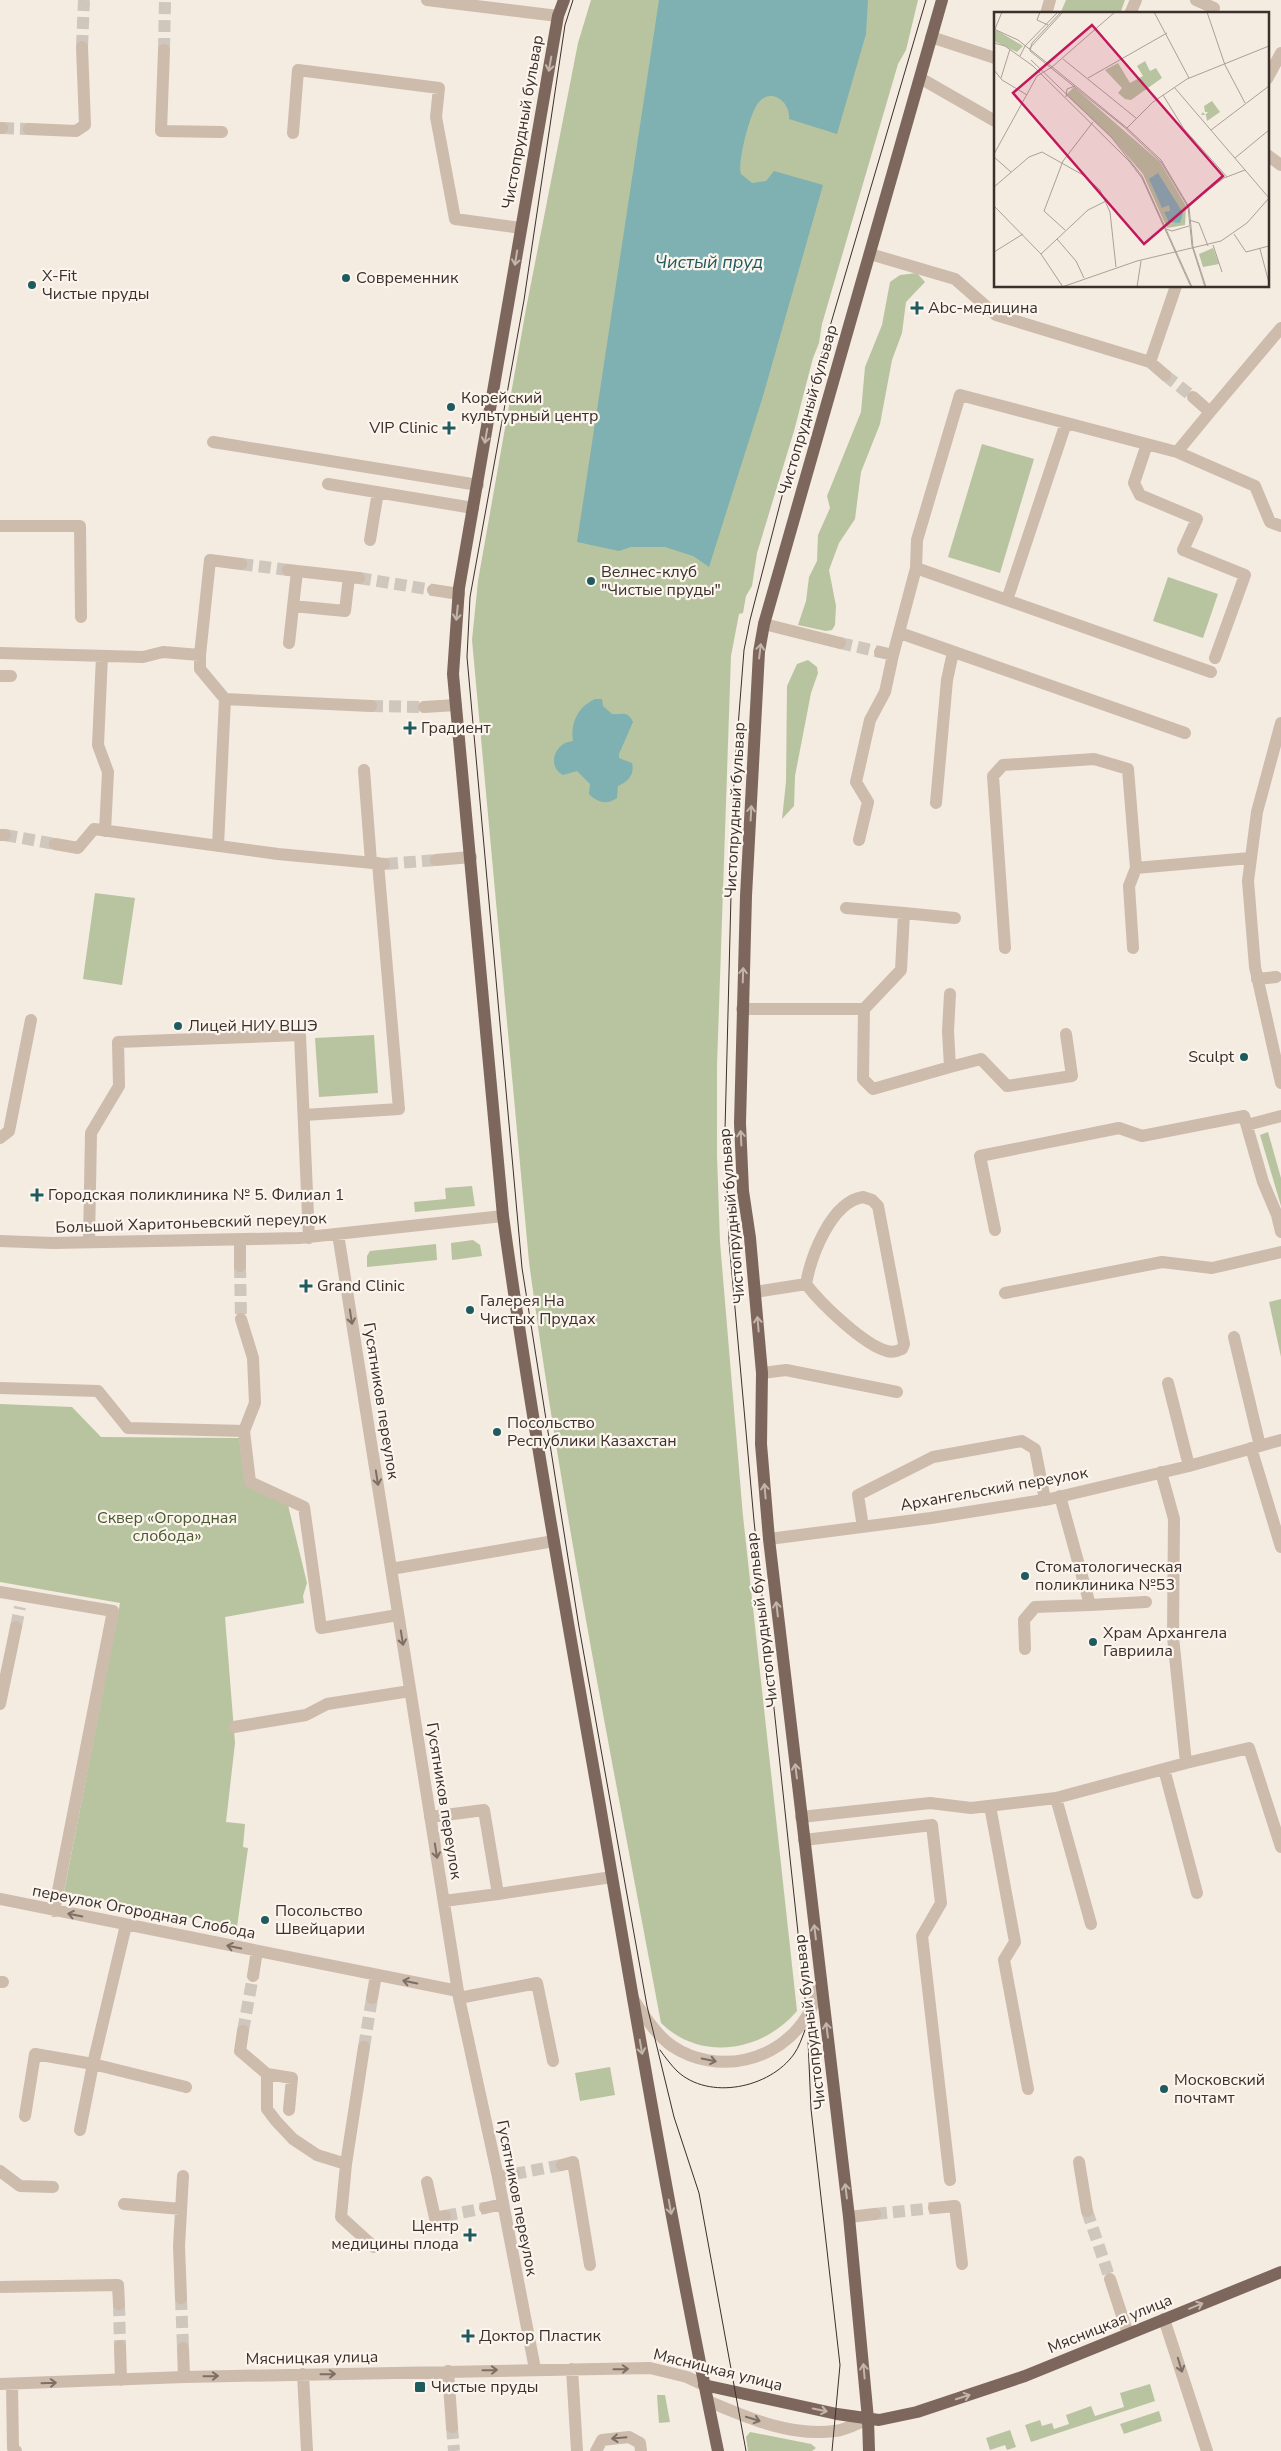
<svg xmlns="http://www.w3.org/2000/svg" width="1281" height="2451" font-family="'Nunito Sans',sans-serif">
<rect width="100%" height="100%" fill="#f4ebe1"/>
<!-- green -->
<path fill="#b8c4a0" d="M 591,0 L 918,0 L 906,50 L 898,64 L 822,324 L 819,343 L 813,358 L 794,431 L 757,553 L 752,586 L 746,596 L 743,613 L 739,614 L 731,656 L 717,1066 L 717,1156 L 720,1242 L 743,1516 L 797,2011 C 762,2052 701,2062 661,2023 C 614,1770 563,1517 529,1262 L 472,640 L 478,581 L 526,309 L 578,43 Z
M 1066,0 L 1125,0 L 1120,14 L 1060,14 Z
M 917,273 L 925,282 L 906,302 L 902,333 L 892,360 L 880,424 L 861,472 L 855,519 L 839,543 L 829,570 L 836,606 L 835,625 L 832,630 L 826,631 L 798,625 L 806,601 L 809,577 L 817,561 L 818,535 L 830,508 L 827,496 L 861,412 L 865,367 L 882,325 L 890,282 L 900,275 Z
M 982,444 L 1034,459 L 1000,573 L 948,557 Z
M 1168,577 L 1218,594 L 1203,638 L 1153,621 Z
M 808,660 L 817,667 L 818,673 L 811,693 L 795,776 L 794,806 L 782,819 L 786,782 L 787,686 L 797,664 Z
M 95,893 L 135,898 L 122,985 L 83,979 Z
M 374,1035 L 378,1093 L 319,1097 L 315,1038 Z
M 1268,1132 L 1281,1178 L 1281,1206 L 1260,1135 Z
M 472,1186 L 475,1206 L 415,1212 L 414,1202 L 446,1199 L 445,1188 Z
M 473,1240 L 480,1245 L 482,1256 L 452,1260 L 451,1243 Z
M 436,1244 L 437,1260 L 367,1267 L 367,1256 L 370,1251 Z
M 1281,1299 L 1281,1357 L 1269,1302 Z
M 0,1404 L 72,1407 L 101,1437 L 239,1438 L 245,1484 L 288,1505 L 307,1583 L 303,1596 L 304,1603 L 225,1617 L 235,1743 L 226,1822 L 245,1824 L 243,1847 L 248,1848 L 237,1927 L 64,1892 L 120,1603 L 0,1582 Z
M 610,2067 L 615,2095 L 580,2101 L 575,2073 Z
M 1150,2384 L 1155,2401 L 1031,2442 L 1025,2425 L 1040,2420 L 1042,2426 L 1052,2423 L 1054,2429 L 1069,2424 L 1066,2415 L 1091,2406 L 1095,2416 L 1124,2407 L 1120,2393 Z
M 657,2395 L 665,2395 L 670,2422 L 659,2423 Z
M 1159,2411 L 1162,2421 L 1124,2434 L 1120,2424 Z
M 1010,2430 L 1016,2447 L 1007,2450 L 1005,2445 L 990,2450 L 986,2438 Z
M 750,2432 L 811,2444 L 816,2448 L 812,2451 L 748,2451 L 746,2437 Z"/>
<!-- water -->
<path fill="#7fb0b2" d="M 659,0 L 868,0 L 866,34 L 837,134 L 789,119 C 791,103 772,87 759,102 C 750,111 737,164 741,174 L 752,183 L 766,181 L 774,171 L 823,185 L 763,396 L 709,567 L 693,556 L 665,547 L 631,547 L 619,551 L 577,542 Z
M 595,699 L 602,699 L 603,706 L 612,714 C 623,715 627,710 633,722 L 619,754 L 619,758 L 632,763 C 635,774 628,782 618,786 L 617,798 C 607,805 598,803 589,794 L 590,784 L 577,771 L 563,775 C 546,766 555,742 573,741 C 570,724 578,706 595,699 Z"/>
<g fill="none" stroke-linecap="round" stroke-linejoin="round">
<!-- minor-tunnel -->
<path stroke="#cfc6bd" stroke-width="12" stroke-dasharray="12 6" stroke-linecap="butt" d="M 82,47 L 84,0
M 164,50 L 165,0
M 2,128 L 29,129
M 1165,375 L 1193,397
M 241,564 L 288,570
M 359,578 L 433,590
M 840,643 L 880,652
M 371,706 L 424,707
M 5,835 L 55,844
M 386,864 L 436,860
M 240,1266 L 241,1319
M 16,1627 L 20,1607
M 243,2031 L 253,1976
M 364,2047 L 372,1998
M 514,2174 L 562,2165
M 1087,2211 L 1110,2279
M 875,2214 L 934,2208
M 445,2216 L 485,2208
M 181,2298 L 183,2348
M 119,2304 L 120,2346
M 452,2427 L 454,2451"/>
<!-- minor -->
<path stroke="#cdbbac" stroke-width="12" d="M 427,0 L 558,16
M 1196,0 L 1214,8 L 1211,14
M 1046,14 L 1050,0
M 1130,14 L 1136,0
M 931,37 L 995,58
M 164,50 L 161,131 L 222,132
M 920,78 L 995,121
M 1267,79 L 1281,53
M 0,128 L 2,128
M 29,129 L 76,131 L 85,125 L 82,47
M 293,133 L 298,70 L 439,88 L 436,117 L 455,219 L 521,228
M 1267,155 L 1281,165
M 870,254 L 955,279 L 996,315 L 1150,362 L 1165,375
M 1150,362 L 1176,286
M 1210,412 L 1281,328
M 213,442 L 478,485
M 1147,444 L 1134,483 L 1140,495 L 1197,519 L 1183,550 L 1245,575 L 1215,658
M 1177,452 L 1210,412 L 1193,397
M 328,484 L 473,508
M 0,526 L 80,526 L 81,617
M 370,540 L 378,492
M 916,568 L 1211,672
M 288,570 L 359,578
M 433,590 L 459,594
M 1007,600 L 1066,423
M 293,606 L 345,611 L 349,577
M 764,624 L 840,643
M 900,633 L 1185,733
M 289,643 L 297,571
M 880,652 L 893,655 L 916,568 L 917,540 L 960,395 L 1177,452 L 1255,486 L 1270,522 L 1281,526
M 0,653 L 143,657 L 163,652 L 200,655
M 102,656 L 98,745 L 108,772 L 105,831
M 0,676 L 11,676
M 225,699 L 371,706
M 424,707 L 456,705
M 1281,723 L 1257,812 L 1248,881 L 1255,967 L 1281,1083
M 364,770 L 371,862
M 936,803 L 947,680 L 953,652
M 0,835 L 5,835
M 859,840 L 868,802 L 856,782 L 870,720 L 885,692 L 893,655
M 55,844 L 78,848 L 94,829 L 278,854 L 384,864
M 218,846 L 225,699 L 200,669 L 200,655 L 210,560 L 241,564
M 436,860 L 471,857
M 846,908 L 904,913
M 1005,948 L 993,776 L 1003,765 L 1094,759 L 1128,769 L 1136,868 L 1250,858
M 1133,948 L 1129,886 L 1136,868
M 1257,979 L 1276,977
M 742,1009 L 864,1009 L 901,970 L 904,913 L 955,918
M 864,1009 L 863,1079 L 873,1089 L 950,1067 L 948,1031 L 950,994
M 950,1067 L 981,1059 L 1007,1086 L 1072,1076 L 1066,1034
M 304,1115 L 399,1109 L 378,863
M 1247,1125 L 1281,1116
M 0,1138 L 9,1131 L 31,1020
M 863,1197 L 872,1200 L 878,1206 L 904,1344 L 902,1349 C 898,1351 893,1353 887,1351 C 864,1345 821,1304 806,1284 C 811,1256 831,1202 863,1197 Z
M 995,1230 L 980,1156 L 1119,1128 L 1142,1136 L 1244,1116 L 1263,1182 L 1277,1215 L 1281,1232
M 338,1234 L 459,1998 L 498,2177 L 535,2369
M 240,1240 L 240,1266
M 0,1241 L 53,1243 L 299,1238 L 503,1216
M 89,1242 L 91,1133 L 119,1086 L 118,1042 L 300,1035 L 309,1238
M 755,1292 L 806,1284
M 1005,1293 L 1162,1262 L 1212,1268 L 1281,1252
M 241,1319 L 253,1358 L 255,1403 L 244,1431 L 250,1482 L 304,1507 L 321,1628 L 398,1615
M 1234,1337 L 1260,1446
M 762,1373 L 786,1370 L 897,1392
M 1168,1383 L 1189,1466
M 0,1388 L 98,1391 L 128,1428 L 244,1431
M 1251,1448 L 1281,1547
M 1161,1472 L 1174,1519 L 1173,1637 L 1186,1763
M 1060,1496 L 1090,1605 L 1146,1602
M 863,1527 L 858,1495 L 933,1457 L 1022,1441 L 1035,1449 L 1045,1500
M 769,1539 L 931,1518 L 1050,1499 L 1189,1466 L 1281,1440
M 391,1569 L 554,1541
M 0,1592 L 113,1611 L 54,1911
M 1025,1649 L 1024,1620 L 1035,1607 L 1090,1605
M 0,1704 L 16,1627
M 234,1727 L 306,1715 L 327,1704 L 410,1691
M 1164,1769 L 1197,1893
M 1056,1798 L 1186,1763 L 1249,1748 L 1281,1847
M 990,1806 L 1015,1942 L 1004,1960 L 1028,2089
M 430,1817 L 484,1810 L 498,1894 L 444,1901
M 801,1817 L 930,1803 L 971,1808 L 1056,1798 L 1091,1924
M 804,1840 L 932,1825 L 941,1903 L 922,1936 L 950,2180
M 498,1894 L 612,1877
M 0,1899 L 458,1991
M 126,1925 L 93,2064 L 186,2087
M 253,1976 L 257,1951
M 0,1982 L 3,1982
M 372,1998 L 376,1975
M 459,1998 L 537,1983 L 553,2061
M 633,1999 C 644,2015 655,2034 672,2046 C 717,2076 779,2062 807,2016 C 814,2006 817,1992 821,1980
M 243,2031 L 240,2051 L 267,2074 L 292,2078 L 289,2110
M 267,2074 L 267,2109 L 276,2121 L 293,2139 L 317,2155 L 346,2164 L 341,2217 L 374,2247
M 25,2116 L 35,2054 L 93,2064 L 80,2130
M 1079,2162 L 1087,2211
M 346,2164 L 364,2047
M 562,2165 L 573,2162 L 590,2265
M 0,2171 L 20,2186 L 53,2187
M 498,2177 L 514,2174
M 427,2182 L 435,2218 L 445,2216
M 124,2204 L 181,2209
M 485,2208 L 503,2204
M 934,2208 L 955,2206 L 962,2264
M 849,2217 L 875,2214
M 1110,2279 L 1128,2334
M 0,2287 L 118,2285 L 119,2304
M 181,2298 L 179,2246 L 183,2176
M 1164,2319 L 1207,2451
M 120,2346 L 121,2380
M 183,2348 L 184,2377
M 572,2369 L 577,2451
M 448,2371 L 452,2427
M 303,2374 L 307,2451
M 0,2384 L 184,2377 L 650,2368 L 687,2377 L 704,2385
M 12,2384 L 13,2448 L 16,2451
M 708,2401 C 748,2418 791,2437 835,2431 C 846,2430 858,2423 868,2419
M 596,2451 L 602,2440 L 629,2437 L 640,2443 L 641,2451"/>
<!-- major -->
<path stroke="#7d675c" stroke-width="12" d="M 564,0 L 558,16 L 459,588 L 453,674 L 503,1216 C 530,1412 565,1606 599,1800 C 636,2018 673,2235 718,2451
M 704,2385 L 837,2414 L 879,2420 L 917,2412 L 1025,2376 L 1281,2272
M 869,2451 L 868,2419 L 849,2217 L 769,1539 L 761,1444 L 762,1373 L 750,1238 L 743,1191 L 740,1123 L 746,896 L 759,652 L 764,624 L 942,0"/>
<!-- tram -->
<path stroke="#3b302b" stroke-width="1" d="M 573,0 L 565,25 L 524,300 L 470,597 L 467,657 L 522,1268 L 579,1627 L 647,2006 L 674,2117 L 699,2193 L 746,2451
M 660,2050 C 665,2057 671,2065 677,2071 C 709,2101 770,2088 794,2054 C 799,2047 802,2038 805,2030
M 832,2451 L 840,2365 L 811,2109 L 807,2017 L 754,1521 L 729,1241 L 725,1130 L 734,778 L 744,650 L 750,620 L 796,442 L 926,0"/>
</g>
<!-- one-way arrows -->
<defs><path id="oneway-shaft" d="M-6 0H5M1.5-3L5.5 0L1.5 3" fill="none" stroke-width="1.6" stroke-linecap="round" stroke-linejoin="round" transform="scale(1.25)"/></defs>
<g stroke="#c2b5ac">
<use href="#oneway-shaft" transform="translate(550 64) rotate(100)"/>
<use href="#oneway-shaft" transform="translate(516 258) rotate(99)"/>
<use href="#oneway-shaft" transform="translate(486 436) rotate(100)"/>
<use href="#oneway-shaft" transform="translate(457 613) rotate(96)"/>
<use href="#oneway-shaft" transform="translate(760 651) rotate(-83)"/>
<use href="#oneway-shaft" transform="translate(751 813) rotate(-87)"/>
<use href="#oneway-shaft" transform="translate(743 975) rotate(-88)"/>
<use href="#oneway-shaft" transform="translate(741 1138) rotate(-93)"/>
<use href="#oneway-shaft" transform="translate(758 1324) rotate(-95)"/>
<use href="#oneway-shaft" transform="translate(765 1491) rotate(-95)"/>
<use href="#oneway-shaft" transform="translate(777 1609) rotate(-97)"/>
<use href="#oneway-shaft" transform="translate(796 1771) rotate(-97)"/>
<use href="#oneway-shaft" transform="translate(815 1932) rotate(-97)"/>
<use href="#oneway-shaft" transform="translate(827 2030) rotate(-97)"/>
<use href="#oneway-shaft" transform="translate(641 2047) rotate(80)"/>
<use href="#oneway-shaft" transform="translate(846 2191) rotate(-97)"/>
<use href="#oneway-shaft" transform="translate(670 2207) rotate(80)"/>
<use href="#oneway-shaft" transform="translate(1196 2306) rotate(-22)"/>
<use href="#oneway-shaft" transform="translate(864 2371) rotate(-95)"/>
<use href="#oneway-shaft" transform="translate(963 2397) rotate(-18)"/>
<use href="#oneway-shaft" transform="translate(820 2410) rotate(12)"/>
</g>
<g stroke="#7d6f65">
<use href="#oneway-shaft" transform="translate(351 1317) rotate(81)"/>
<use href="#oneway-shaft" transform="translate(377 1478) rotate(81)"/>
<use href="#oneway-shaft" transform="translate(402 1638) rotate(81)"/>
<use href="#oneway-shaft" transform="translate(436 1851) rotate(81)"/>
<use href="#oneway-shaft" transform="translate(75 1915) rotate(-169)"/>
<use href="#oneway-shaft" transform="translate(234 1947) rotate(-169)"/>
<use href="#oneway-shaft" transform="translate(410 1982) rotate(-169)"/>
<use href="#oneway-shaft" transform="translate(709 2060) rotate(12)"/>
<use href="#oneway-shaft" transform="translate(1180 2365) rotate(73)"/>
<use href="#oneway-shaft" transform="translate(621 2369) rotate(-1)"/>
<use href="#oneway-shaft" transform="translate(490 2370) rotate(-1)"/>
<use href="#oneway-shaft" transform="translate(328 2374) rotate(-1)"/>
<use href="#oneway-shaft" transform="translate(211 2376) rotate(-1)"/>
<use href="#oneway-shaft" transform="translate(49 2383) rotate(-2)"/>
<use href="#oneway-shaft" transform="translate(753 2419) rotate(17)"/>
<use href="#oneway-shaft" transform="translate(619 2438) rotate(175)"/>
</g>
<!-- markers -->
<g fill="#1f5a5e" stroke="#fbf5ee" stroke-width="2">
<circle cx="346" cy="278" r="5"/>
<circle cx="32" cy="285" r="5"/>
<path d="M914.5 300.5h5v5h5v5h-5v5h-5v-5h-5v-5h5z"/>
<circle cx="451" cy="407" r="5"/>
<path d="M446.5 420.5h5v5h5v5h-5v5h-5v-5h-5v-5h5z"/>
<circle cx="591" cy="581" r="5"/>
<path d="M407.5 720.5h5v5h5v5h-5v5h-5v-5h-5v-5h5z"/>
<circle cx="178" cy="1026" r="5"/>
<circle cx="1244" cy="1057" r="5"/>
<path d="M34.5 1187.5h5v5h5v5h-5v5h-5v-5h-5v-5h5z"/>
<path d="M303.5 1278.5h5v5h5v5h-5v5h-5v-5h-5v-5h5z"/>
<circle cx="470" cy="1310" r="5"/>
<circle cx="497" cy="1432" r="5"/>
<circle cx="1025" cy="1576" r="5"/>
<circle cx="1093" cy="1642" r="5"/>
<circle cx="265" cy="1920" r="5"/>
<circle cx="1164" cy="2089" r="5"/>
<path d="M467.5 2227.5h5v5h5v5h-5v5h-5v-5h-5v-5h5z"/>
<path d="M465.5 2328.5h5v5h5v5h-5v5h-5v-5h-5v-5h5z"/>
<rect x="414" y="2381" width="12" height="12" rx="2.5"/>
</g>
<g text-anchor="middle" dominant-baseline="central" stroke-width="4.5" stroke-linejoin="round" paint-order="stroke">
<!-- street labels -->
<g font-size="16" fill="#3b302b" stroke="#fbf5ee">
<text transform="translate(523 122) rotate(-80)">Чистопрудный бульвар</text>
<text transform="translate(808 410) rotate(-74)">Чистопрудный бульвар</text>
<text transform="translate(735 810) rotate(-87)">Чистопрудный бульвар</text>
<text transform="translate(732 1216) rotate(-95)">Чистопрудный бульвар</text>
<text transform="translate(191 1223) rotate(-2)">Большой Харитоньевский переулок</text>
<text transform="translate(381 1401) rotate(81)">Гусятников переулок</text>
<text transform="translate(994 1489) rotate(-10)">Архангельский переулок</text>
<text transform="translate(762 1620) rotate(-97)">Чистопрудный бульвар</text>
<text transform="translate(444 1801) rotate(81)">Гусятников переулок</text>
<text transform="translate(144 1912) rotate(11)">переулок Огородная Слобода</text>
<text transform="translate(810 2022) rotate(-97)">Чистопрудный бульвар</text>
<text transform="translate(517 2198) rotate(79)">Гусятников переулок</text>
<text transform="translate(1110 2324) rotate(-22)">Мясницкая улица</text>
<text transform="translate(312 2358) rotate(-1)">Мясницкая улица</text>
<text transform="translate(718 2370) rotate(14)">Мясницкая улица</text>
</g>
<!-- poi labels -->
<g font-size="16" fill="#3b302b" stroke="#fbf5ee" text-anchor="start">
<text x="42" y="276">X-Fit<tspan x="42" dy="18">Чистые пруды</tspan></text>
<text x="356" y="278">Современник</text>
<text x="928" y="308">Abc-медицина</text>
<text x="461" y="398">Корейский<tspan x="461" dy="18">культурный центр</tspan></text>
<text x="438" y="428" text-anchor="end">VIP Clinic</text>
<text x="601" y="572">Велнес-клуб<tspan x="601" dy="18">"Чистые пруды"</tspan></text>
<text x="421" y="728">Градиент</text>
<text x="188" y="1026">Лицей НИУ ВШЭ</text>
<text x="1234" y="1057" text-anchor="end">Sculpt</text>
<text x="48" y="1195">Городская поликлиника № 5. Филиал 1</text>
<text x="317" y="1286">Grand Clinic</text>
<text x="480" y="1301">Галерея На<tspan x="480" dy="18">Чистых Прудах</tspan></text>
<text x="507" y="1423">Посольство<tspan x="507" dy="18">Республики Казахстан</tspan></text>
<text x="1035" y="1567">Стоматологическая<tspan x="1035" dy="18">поликлиника №53</tspan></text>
<text x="1103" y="1633">Храм Архангела<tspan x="1103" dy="18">Гавриила</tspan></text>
<text x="275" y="1911">Посольство<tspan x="275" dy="18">Швейцарии</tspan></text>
<text x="1174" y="2080">Московский<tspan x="1174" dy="18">почтамт</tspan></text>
<text x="459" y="2226" text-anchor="end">Центр<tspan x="459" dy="18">медицины плода</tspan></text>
<text x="479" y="2336">Доктор Пластик</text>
<text x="431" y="2387">Чистые пруды</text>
</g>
<!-- park labels -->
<g font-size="16" fill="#4a5a2e" stroke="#fbf5ee">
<text x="167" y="1518">Сквер «Огородная<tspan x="167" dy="18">слобода»</tspan></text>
</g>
<!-- water labels -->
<g font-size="18" font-style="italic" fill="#1f5a5e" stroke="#fbf5ee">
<text x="709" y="262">Чистый пруд</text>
</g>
</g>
<!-- overview -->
<g transform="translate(994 12)">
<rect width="275" height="275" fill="#f4ebe1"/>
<path d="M 0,18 L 4,19 L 29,34 L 23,40 L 0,29 ZM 151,49 L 156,59 L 162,56 L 168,66 L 137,88 L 131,87 L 124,81 L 128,76 L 111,58 L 124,51 L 136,71 L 149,64 L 143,54 ZM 80,75 L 166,150 L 192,194 L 191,213 L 173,216 L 149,162 L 118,126 L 72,83 ZM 218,89 L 226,100 L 213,109 L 212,103 L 207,103 L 209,100 L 211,103 L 214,100 L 211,100 L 210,94 ZM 219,236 L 225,252 L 209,255 L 205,242 Z" fill="#b8c4a0"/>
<path d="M 164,161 L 189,201 L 186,211 L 175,210 L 170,200 L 176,199 L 175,193 L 168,196 L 161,180 L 155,167 Z" fill="#7fb0b2"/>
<path fill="none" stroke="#aaa098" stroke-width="1" d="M 46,0 L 43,8 L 54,13M 67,0 L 38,31 L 36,39 L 129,114 L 167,150 L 194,195 L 198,234 L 211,275M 160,0 L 195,66M 213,0 L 231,53 L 251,91M 0,17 L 24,28 L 62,58 L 133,116 L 167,148 L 195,195 L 199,235 L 212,275M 1,17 L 8,0M 0,31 L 11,34 L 39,54 L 135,149 L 148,166 L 197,275M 35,37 L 69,0M 26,44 L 31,34 L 64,0M 69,47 L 142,106M 37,48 L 118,126 L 148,164 L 198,275M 58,55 L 121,0M 0,58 L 8,68 L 33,83M 7,66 L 16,37M 94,66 L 173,21M 180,75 L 275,186M 169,83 L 190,117 L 233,165M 72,85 L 73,77 L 81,74M 133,116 L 159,90 L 193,67 L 275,34M 217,118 L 275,74M 0,142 L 43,64 L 58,55M 0,145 L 17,160M 241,146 L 275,118M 0,175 L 35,145 L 48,140 L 89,163 L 106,178 L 116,200 L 122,255M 194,193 L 230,166 L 251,158M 0,194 L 47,242 L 69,275M 195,208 L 205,211 L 214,234M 172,217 L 178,219 L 195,214M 71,218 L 50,199 L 69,149 L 99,110M 240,222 L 252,240 L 275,234M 63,227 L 82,249 L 90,266M 219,233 L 228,260M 266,237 L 275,271M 0,240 L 29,222M 47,242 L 94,198 L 112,189M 68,275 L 143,249 L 227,229 L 253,211 L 275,186M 143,275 L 147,249"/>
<path fill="#c2185b" fill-opacity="0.15" stroke="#c2185b" stroke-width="2.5" d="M 98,13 L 229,164 L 150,232 L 19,81 Z"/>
<rect width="275" height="275" fill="none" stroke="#3b302b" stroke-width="2.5"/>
</g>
</svg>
